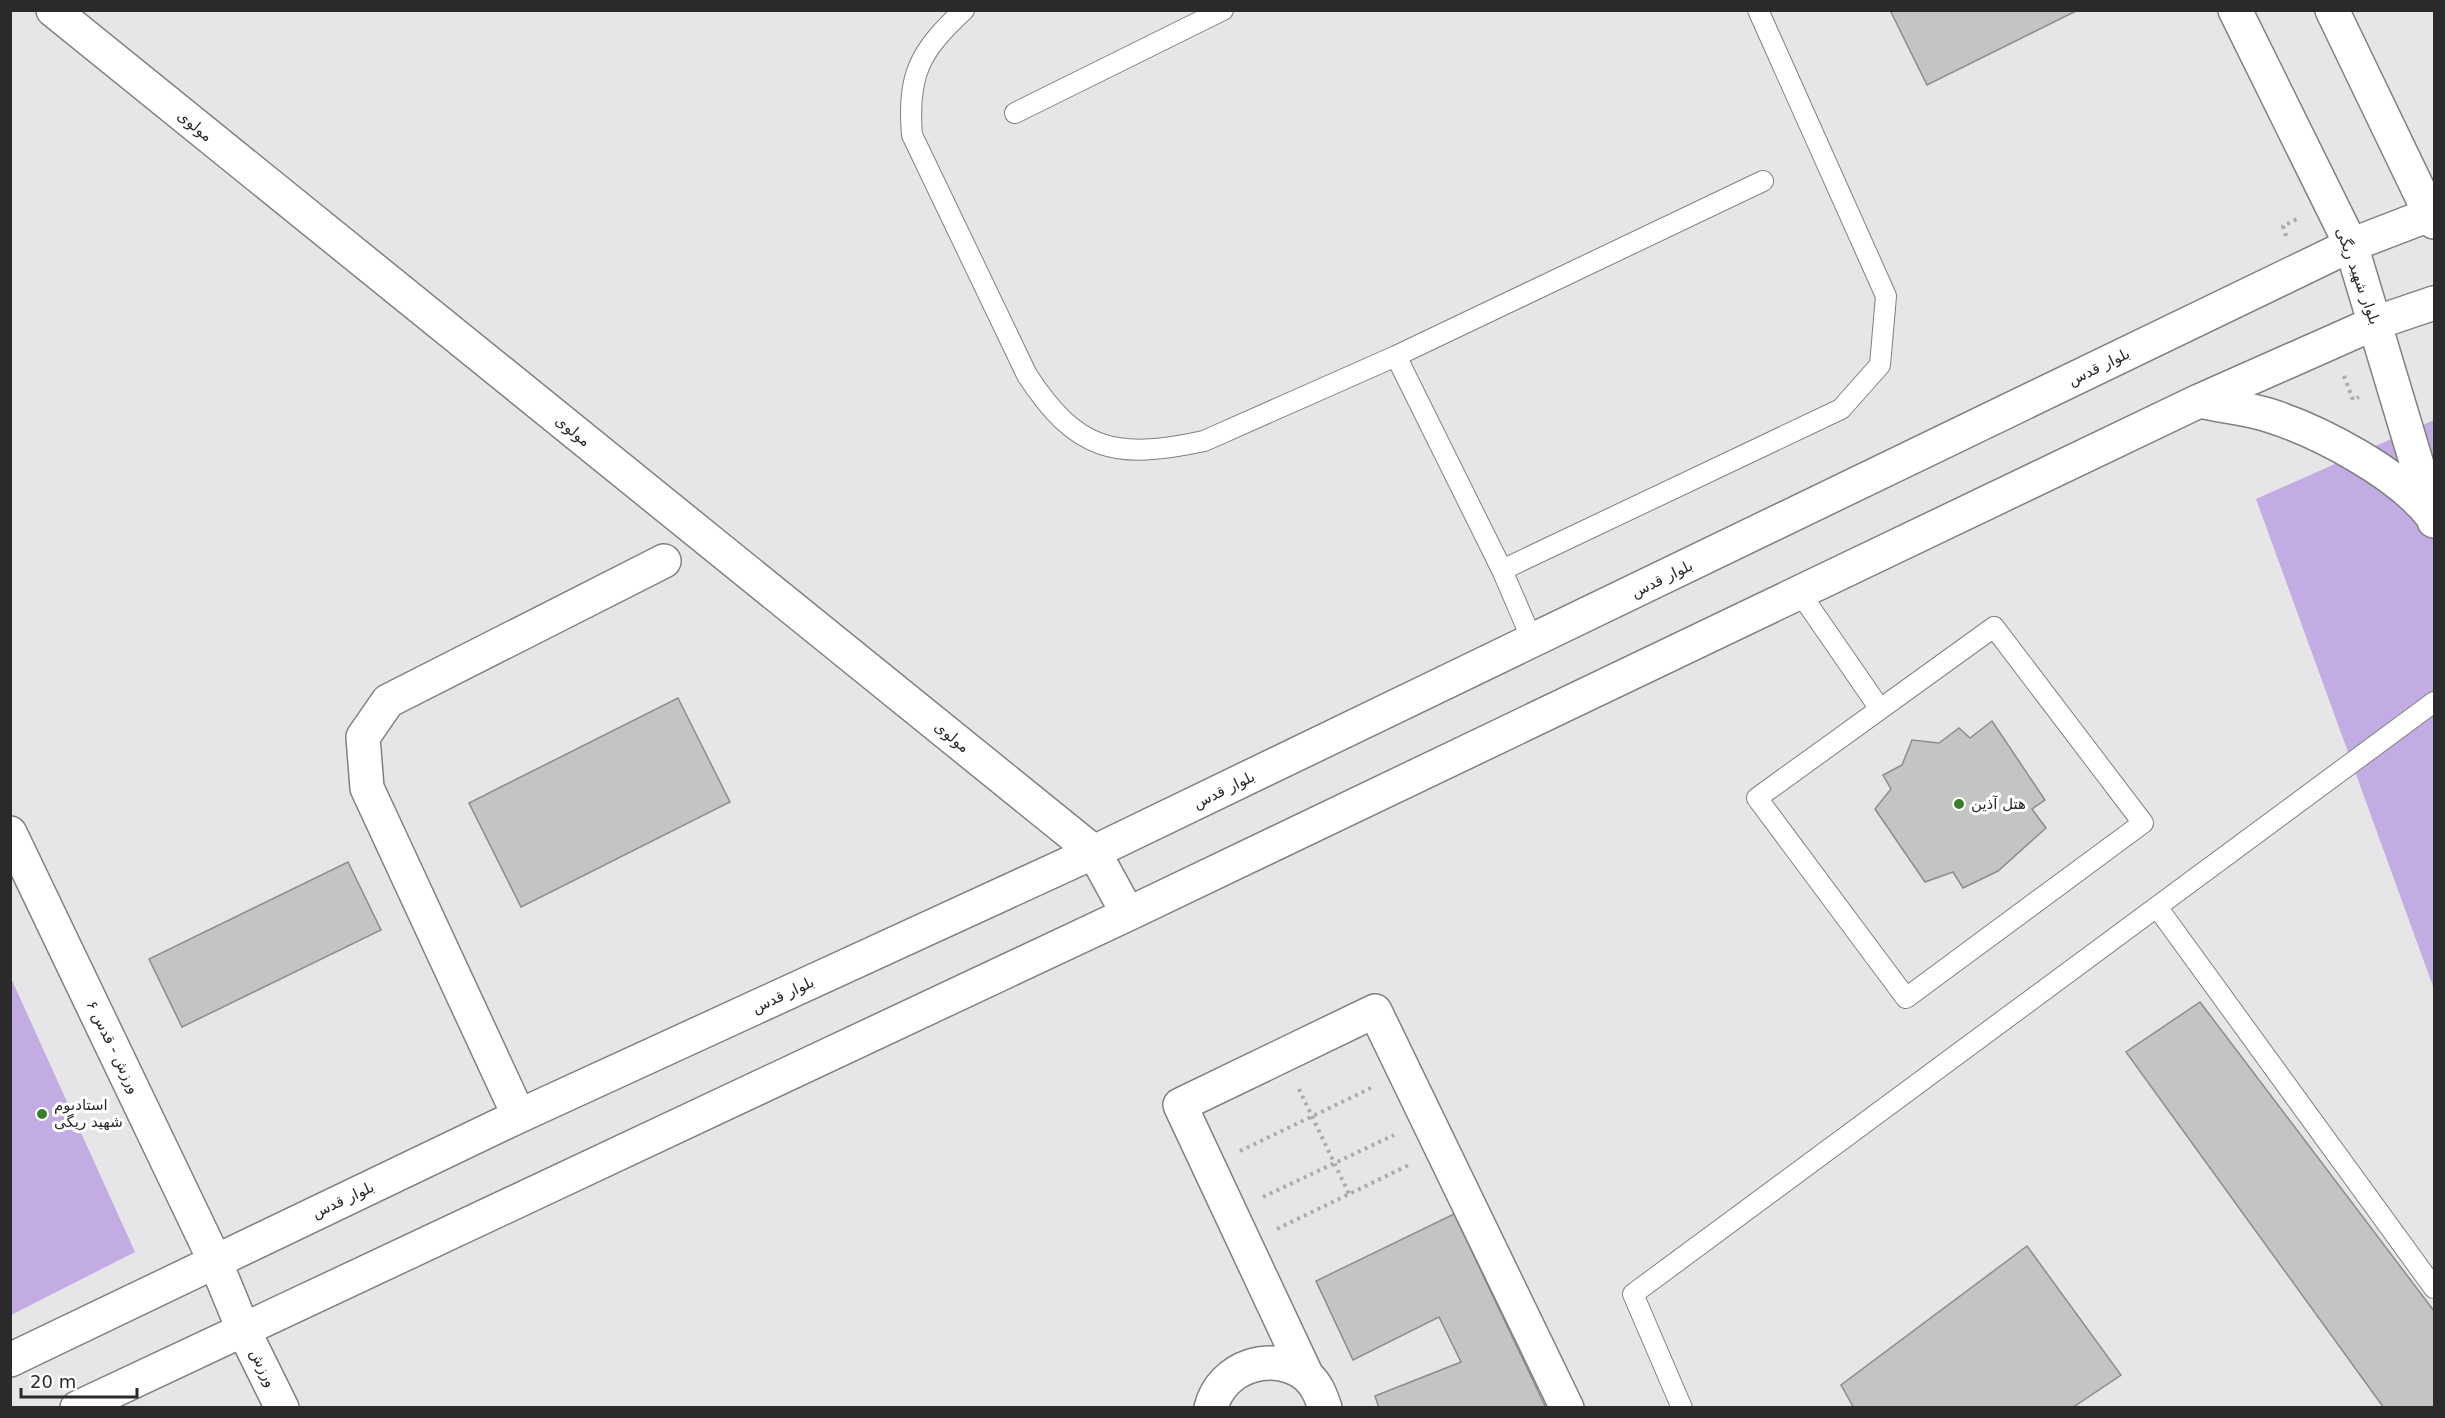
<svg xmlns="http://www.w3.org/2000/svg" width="2445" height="1418" font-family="'DejaVu Sans','Noto Naskh Arabic',sans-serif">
<rect width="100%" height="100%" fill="#e6e5e8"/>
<!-- green -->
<path fill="#c3ace4" d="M 2434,420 L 2434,989 L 2256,499 Z
M 10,976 L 135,1252 L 11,1315 L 10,1315 Z"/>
<!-- building -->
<path fill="#c3c5c3" stroke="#8b8d8b" stroke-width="1.5" d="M 1890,10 L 2078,10 L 1927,85 Z
M 678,698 L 730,802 L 521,907 L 469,803 Z
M 1992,721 L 2045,800 L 2032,809 L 2046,828 L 1998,871 L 1963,888 L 1953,872 L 1925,882 L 1875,809 L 1891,789 L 1883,775 L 1902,765 L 1912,740 L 1939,743 L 1959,728 L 1970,738 Z
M 348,862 L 381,930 L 182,1027 L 149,959 Z
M 2200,1002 L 2434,1311 L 2434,1408 L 2384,1408 L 2126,1052 Z
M 1454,1214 L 1546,1408 L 1379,1408 L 1375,1396 L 1461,1362 L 1439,1317 L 1353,1360 L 1316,1281 Z
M 2027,1246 L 2121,1375 L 2072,1408 L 1854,1408 L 1841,1385 Z"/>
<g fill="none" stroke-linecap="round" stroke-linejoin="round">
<!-- lane casing -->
<g stroke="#818083" stroke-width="22">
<path id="lane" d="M 964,10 C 920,51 907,74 912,135 L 1027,375 C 1077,452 1116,460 1204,441 L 1396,356 L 1502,570 L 1533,642
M 1015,113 L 1223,10
M 1396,356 L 1763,181
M 1502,570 L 1841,409 L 1880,365 L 1886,296 L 1758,10
M 1800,593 L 1880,709
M 1994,627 L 2143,823 L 1906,998 L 1757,798 Z
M 2157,907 L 2434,1288
M 1682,1408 L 1633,1294 L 2434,702"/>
</g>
<!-- street casing -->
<g stroke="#818083" stroke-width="36">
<path id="street" d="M 519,1116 L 367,788 L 363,737 L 388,701 L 664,561
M 1307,1376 L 1180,1105 L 1375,1011 L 1567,1408
M 1211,1408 C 1221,1366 1274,1349 1307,1376 C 1317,1385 1321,1396 1325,1408"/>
</g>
<!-- secondary casing -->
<g stroke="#818083" stroke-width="36">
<path id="secondary" d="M 53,10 L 1094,852 L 1128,914
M 2235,10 L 2351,245 L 2434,521
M 2332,10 L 2434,222
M 2199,401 C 2221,406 2246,408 2268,415 C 2319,431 2399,473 2432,516
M 10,833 L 215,1261 L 243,1329 L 282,1408
M 10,1360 L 519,1116 L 1094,852 L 2351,245 L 2434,213
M 77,1408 L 1128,914 L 2199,401 L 2375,323 L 2434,303"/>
</g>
<!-- path -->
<path stroke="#ababad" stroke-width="4" stroke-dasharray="3 4.5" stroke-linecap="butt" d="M 2286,236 L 2283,226 L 2299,218
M 2344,376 L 2353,400 L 2359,397
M 1299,1089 L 1349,1194
M 1240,1151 L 1371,1088
M 1263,1197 L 1394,1135
M 1277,1229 L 1411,1164"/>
<!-- lane -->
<use href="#lane" stroke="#fff" stroke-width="20"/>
<!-- street -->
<use href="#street" stroke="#fff" stroke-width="33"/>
<!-- secondary -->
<use href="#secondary" stroke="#fff" stroke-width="33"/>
</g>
<!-- markers -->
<g fill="#388128" stroke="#fff" stroke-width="2">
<circle cx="1959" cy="804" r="6"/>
<circle cx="42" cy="1114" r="6"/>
</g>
<g text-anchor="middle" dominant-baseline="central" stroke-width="6" stroke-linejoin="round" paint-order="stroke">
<!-- street labels -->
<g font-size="15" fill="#2a2a2b" stroke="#fff">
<text transform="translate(195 126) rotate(39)">مولوی</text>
<text transform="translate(2358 276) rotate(70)">بلوار شهید ریگی</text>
<text transform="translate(2099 367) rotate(-26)">بلوار قدس</text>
<text transform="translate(573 431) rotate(39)">مولوی</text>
<text transform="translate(1662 579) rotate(-26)">بلوار قدس</text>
<text transform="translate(952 737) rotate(39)">مولوی</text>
<text transform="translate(1224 790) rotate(-26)">بلوار قدس</text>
<text transform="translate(783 995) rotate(-25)">بلوار قدس</text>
<text transform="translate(113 1047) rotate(64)">ورزش - قدس ۶</text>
<text transform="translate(343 1200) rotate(-25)">بلوار قدس</text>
<text transform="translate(263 1368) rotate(64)">ورزش</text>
</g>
<!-- poi labels -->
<g font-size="15" fill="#2a2a2b" stroke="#fff" text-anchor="start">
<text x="1971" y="804">هتل آذین</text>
<text x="54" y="1105">استادیوم<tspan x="54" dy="17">شهید ریگی</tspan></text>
</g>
</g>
<!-- border -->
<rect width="2445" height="1418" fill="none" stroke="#2a2a2b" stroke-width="24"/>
<!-- scale -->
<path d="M21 1388v9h116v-9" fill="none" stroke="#2a2a2b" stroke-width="3"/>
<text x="30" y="1388" font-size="18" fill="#2a2a2b" stroke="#ffffff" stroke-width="4.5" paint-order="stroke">20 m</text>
</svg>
